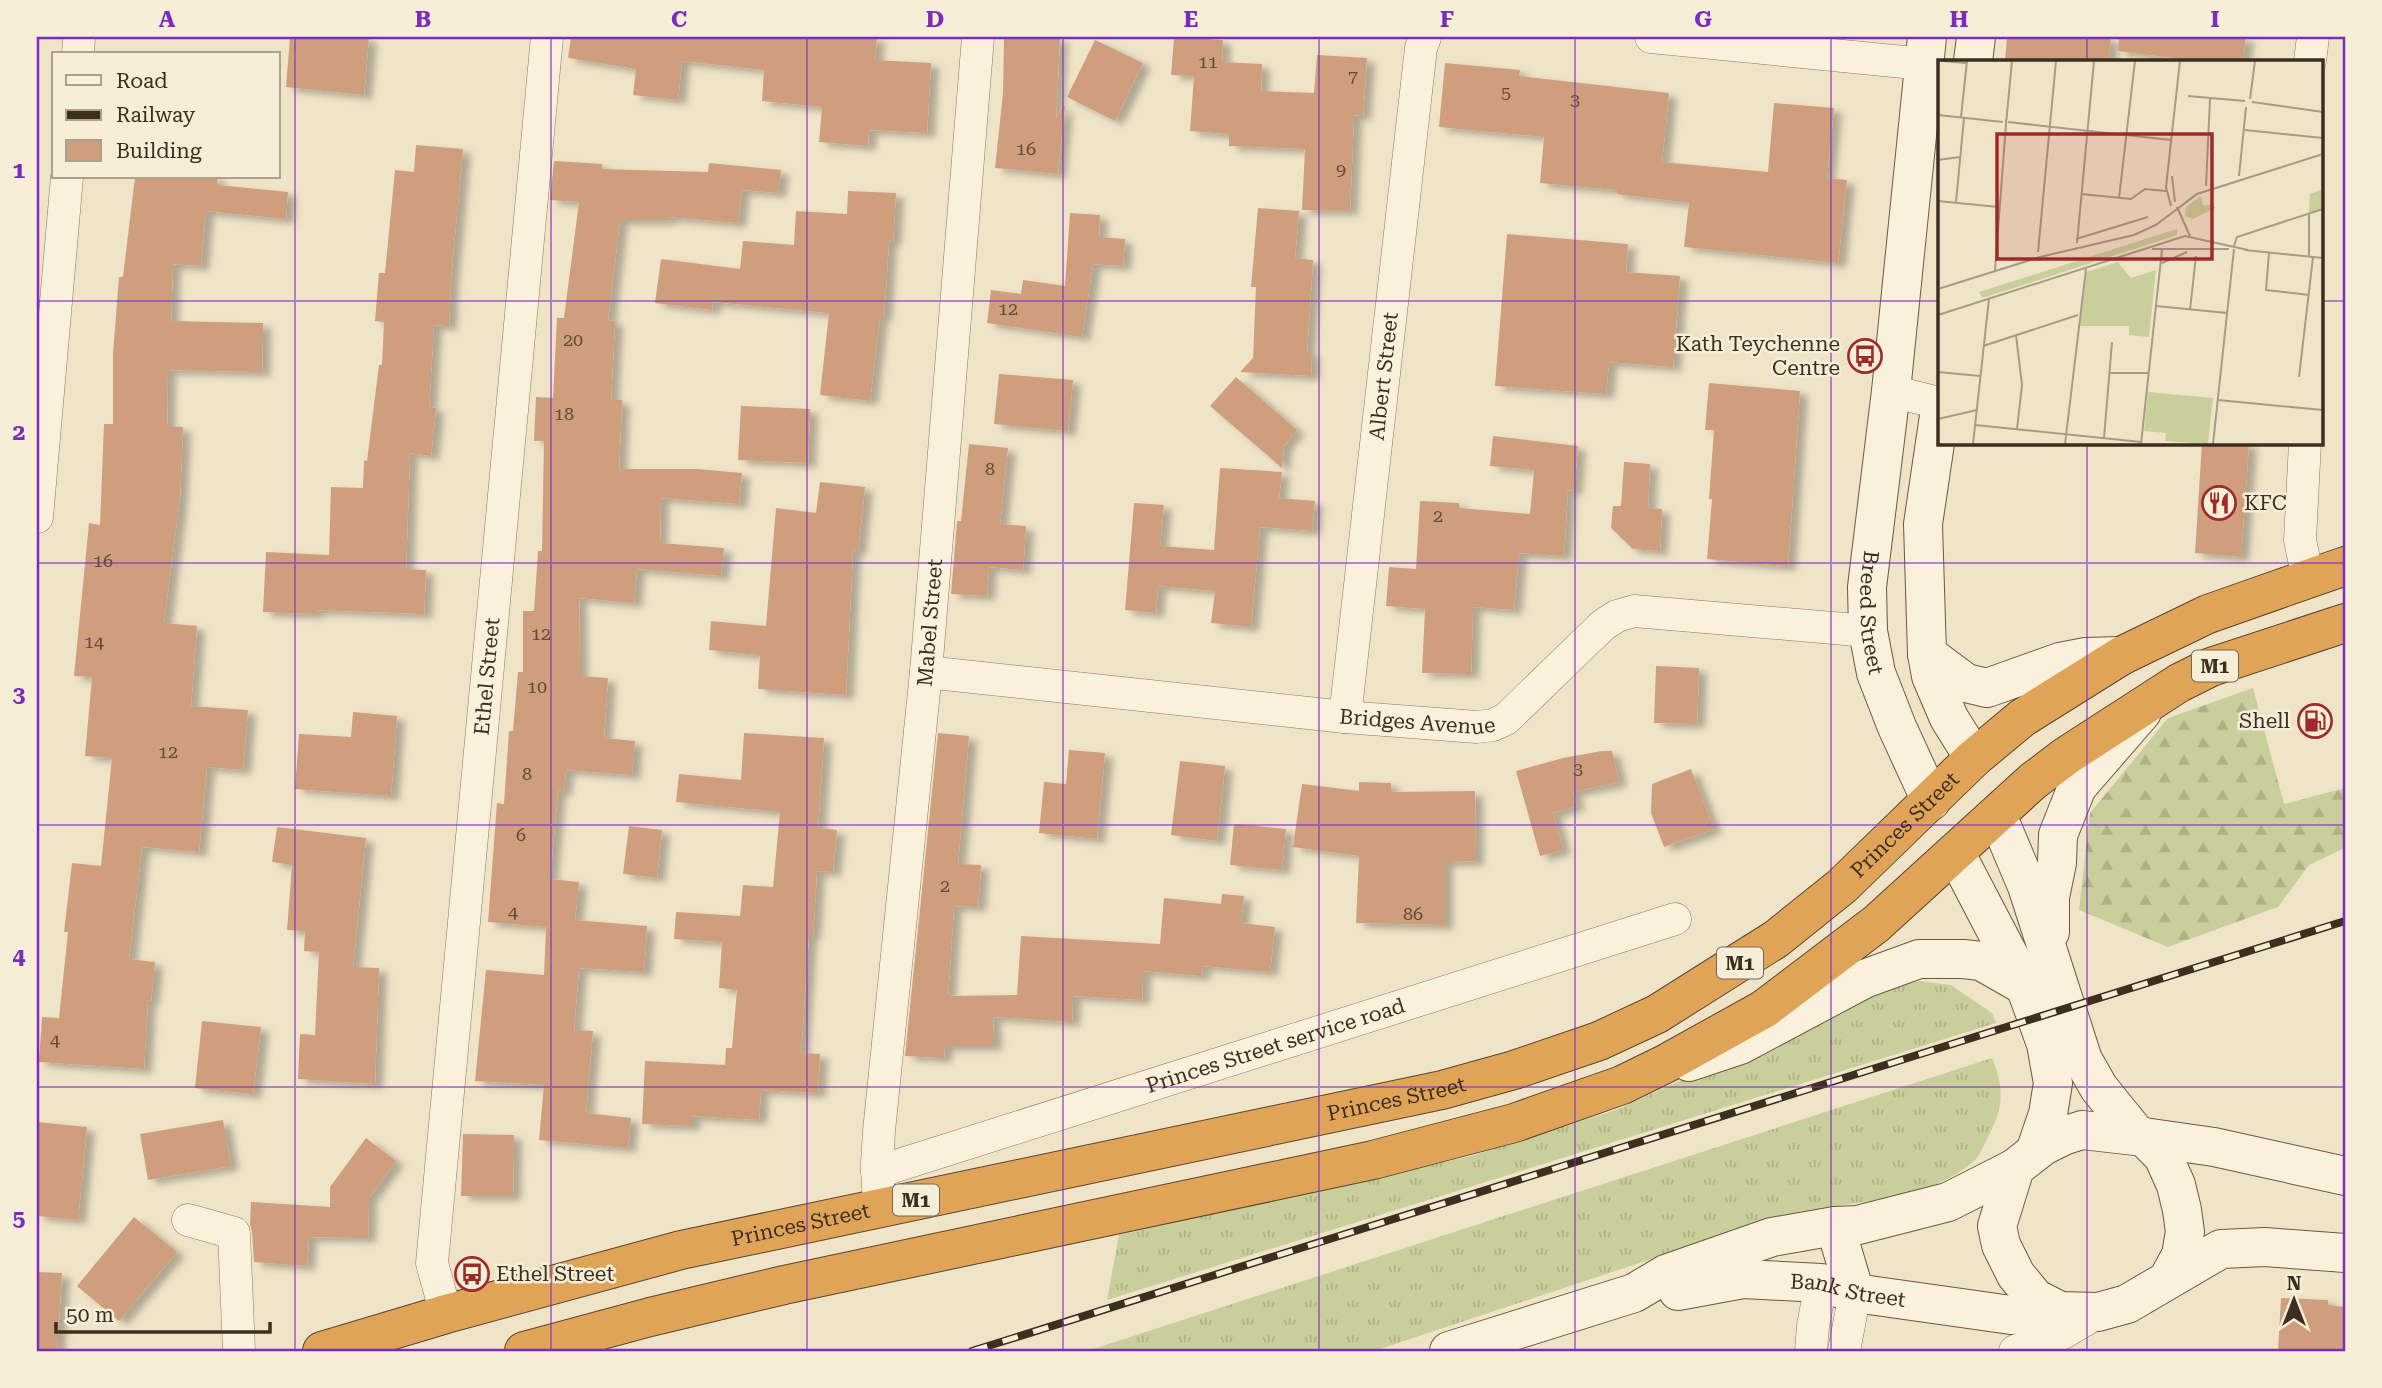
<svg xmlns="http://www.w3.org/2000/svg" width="2382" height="1388" font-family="'Roboto Serif',serif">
<defs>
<pattern id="grass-tufts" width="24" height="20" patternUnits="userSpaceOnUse" patternTransform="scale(1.75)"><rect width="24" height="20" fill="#c9cf9b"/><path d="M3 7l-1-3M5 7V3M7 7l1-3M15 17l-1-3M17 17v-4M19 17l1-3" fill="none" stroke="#aeb285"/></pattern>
<pattern id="forest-firs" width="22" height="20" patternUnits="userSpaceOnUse" patternTransform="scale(1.75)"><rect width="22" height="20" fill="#c9cf9b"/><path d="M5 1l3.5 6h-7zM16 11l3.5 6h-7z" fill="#aeb285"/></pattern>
<filter id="shadow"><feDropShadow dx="8" dy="4.5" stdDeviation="3.5" flood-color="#0004"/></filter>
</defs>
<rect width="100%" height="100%" fill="#f0e4c8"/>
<!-- grass -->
<path fill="url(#grass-tufts)" d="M 1919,981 L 1951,985 L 1992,1013 L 1996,1023 L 1107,1300 L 1119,1235 L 1471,1156 L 1616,1110 L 1884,988 Z
M 1992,1058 C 2004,1086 2004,1107 1989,1135 C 1985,1143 1980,1156 1973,1162 C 1928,1199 1873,1199 1820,1209 C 1799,1213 1778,1219 1757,1224 L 1374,1351 L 1087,1351 Z"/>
<!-- forest -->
<path fill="url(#forest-firs)" d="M 2253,688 L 2284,804 L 2345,788 L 2345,848 L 2309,865 L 2278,907 L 2168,947 L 2079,910 L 2090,813 L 2168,718 Z"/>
<!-- building -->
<path fill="#cf9f7d" filter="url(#shadow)" d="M 290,37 L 369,37 L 364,95 L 286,87 Z
M 571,37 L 877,37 L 875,60 L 931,63 L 927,133 L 869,130 L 868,146 L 819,142 L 822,107 L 762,101 L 764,70 L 682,61 L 678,100 L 633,95 L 636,69 L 568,58 Z
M 1004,37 L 1060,37 L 1056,119 L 1063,105 L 1065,106 L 1058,174 L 995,168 L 1003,93 Z
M 1174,37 L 1223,40 L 1222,62 L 1262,64 L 1261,91 L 1314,93 L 1317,55 L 1367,58 L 1363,116 L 1354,115 L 1350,211 L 1302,210 L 1305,149 L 1229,146 L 1229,134 L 1190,131 L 1194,76 L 1171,75 Z
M 2007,37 L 2111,37 L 2109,61 L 2005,61 Z
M 2119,37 L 2246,37 L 2243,61 L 2196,61 L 2118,51 Z
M 1095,40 L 1143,63 L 1115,121 L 1067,97 Z
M 1445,63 L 1520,70 L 1519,76 L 1669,93 L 1662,162 L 1768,172 L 1774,103 L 1834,108 L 1827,178 L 1847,180 L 1838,263 L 1684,247 L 1689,203 L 1617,194 L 1617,190 L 1540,183 L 1544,137 L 1439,127 Z
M 416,145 L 463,149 L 451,278 L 449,326 L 434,325 L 429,407 L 436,408 L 431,456 L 410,453 L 406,569 L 426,570 L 424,614 L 316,610 L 316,614 L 263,612 L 266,552 L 329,555 L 331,487 L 363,488 L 364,460 L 367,461 L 379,365 L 382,365 L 384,322 L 375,321 L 379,273 L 385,273 L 395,170 L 414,172 Z
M 554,161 L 602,164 L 602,169 L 708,172 L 709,163 L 781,170 L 778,193 L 742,190 L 738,223 L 669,217 L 669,220 L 620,220 L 608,320 L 615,321 L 611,400 L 622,400 L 619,469 L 697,469 L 742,473 L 739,504 L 661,498 L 660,543 L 724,548 L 721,576 L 637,569 L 634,603 L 579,598 L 580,676 L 608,678 L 604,738 L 635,741 L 632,775 L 566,770 L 564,791 L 558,790 L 550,879 L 579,882 L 575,920 L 647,926 L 644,972 L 579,968 L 574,1030 L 593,1031 L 586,1113 L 631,1118 L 628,1148 L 539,1140 L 544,1085 L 475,1081 L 486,970 L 544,975 L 546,927 L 488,922 L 497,803 L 504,804 L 509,731 L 513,731 L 518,672 L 523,672 L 523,611 L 534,611 L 538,551 L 542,551 L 544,441 L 534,441 L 536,397 L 553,398 L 557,318 L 564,318 L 579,202 L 550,200 Z
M 135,177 L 218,177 L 217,185 L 288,192 L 286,219 L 206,211 L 201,266 L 173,264 L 171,321 L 263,323 L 262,372 L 168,370 L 167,426 L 183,427 L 180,497 L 164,623 L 197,626 L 191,706 L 248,710 L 243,770 L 207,767 L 199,852 L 142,847 L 129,959 L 155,962 L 151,1001 L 148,1000 L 144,1069 L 39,1062 L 42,1017 L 59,1018 L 68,932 L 64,932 L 72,863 L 101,866 L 112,758 L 85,756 L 92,677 L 74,676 L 89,523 L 100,525 L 104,424 L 113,424 L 113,354 L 119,277 L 123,277 Z
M 848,191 L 896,193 L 893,242 L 889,241 L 884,317 L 880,317 L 870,401 L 820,395 L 829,313 L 713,302 L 712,310 L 655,303 L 661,259 L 740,269 L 743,241 L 794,245 L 796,211 L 847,214 Z
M 1258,208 L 1299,211 L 1295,258 L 1313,260 L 1307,353 L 1312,353 L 1311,376 L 1240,372 L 1253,358 L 1256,287 L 1251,287 Z
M 1070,213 L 1100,215 L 1099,237 L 1125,239 L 1123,266 L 1093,264 L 1082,337 L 987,323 L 991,290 L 1021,294 L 1023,280 L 1065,286 Z
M 1507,234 L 1628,244 L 1626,272 L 1680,276 L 1673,367 L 1609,362 L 1606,394 L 1495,386 Z
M 999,374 L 1073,380 L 1068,431 L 994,424 Z
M 1236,377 L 1297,430 L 1284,446 L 1282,468 L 1210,406 Z
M 1709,383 L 1800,391 L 1788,566 L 1707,559 L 1712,499 L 1709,499 L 1714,430 L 1705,430 Z
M 741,406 L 810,409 L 808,463 L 738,460 Z
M 1493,436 L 1578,446 L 1574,491 L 1568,490 L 1564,556 L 1519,553 L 1514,610 L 1473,607 L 1471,674 L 1422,673 L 1425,609 L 1386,606 L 1389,567 L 1416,569 L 1420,501 L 1459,503 L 1459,508 L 1530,514 L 1534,470 L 1490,466 Z
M 2202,443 L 2249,443 L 2241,557 L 2195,553 Z
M 969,444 L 1008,448 L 1000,524 L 1026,526 L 1023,570 L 989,567 L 987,596 L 951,594 L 957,521 L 961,521 Z
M 1624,462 L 1650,464 L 1648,508 L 1662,509 L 1660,551 L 1633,549 L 1611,528 L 1613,506 L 1621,506 Z
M 1220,468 L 1282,472 L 1279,498 L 1315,501 L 1312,531 L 1260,527 L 1251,627 L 1211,623 L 1215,591 L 1158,586 L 1156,613 L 1125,610 L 1134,503 L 1164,505 L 1160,546 L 1214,550 Z
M 820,482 L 865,487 L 858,551 L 853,550 L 846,695 L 758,689 L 760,655 L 709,650 L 711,621 L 766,626 L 776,508 L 816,513 Z
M 1656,666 L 1699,668 L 1697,724 L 1654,723 Z
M 353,712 L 397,716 L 391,796 L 295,789 L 299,734 L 351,737 Z
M 744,733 L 824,738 L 818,828 L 837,830 L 833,872 L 817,871 L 813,935 L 809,935 L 801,1053 L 820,1054 L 818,1093 L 761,1090 L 759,1120 L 692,1116 L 692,1126 L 642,1124 L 645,1061 L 725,1065 L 726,1048 L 732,1048 L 737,990 L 719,988 L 722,942 L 674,939 L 676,912 L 740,916 L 743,885 L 773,887 L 780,812 L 676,802 L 679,774 L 741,780 Z
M 938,733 L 969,736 L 958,864 L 981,865 L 978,907 L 954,906 L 948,996 L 1017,995 L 1021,936 L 1160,944 L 1164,898 L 1221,904 L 1222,894 L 1244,896 L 1241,923 L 1275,927 L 1270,972 L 1203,966 L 1202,976 L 1143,971 L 1142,1000 L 1073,996 L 1072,1022 L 993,1017 L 994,1046 L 945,1046 L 944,1058 L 905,1056 Z
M 1069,750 L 1105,753 L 1097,839 L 1039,833 L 1044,782 L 1066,784 Z
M 1602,751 L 1612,751 L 1619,782 L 1573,792 L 1577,806 L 1553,813 L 1563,850 L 1540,856 L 1516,771 L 1563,758 Z
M 1180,761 L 1225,766 L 1217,841 L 1171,835 Z
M 1691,769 L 1714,829 L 1664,847 L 1651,813 L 1652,784 Z
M 1359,782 L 1391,783 L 1391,792 L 1475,791 L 1476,861 L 1445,862 L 1445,925 L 1356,923 L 1359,856 L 1293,847 L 1302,784 L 1359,791 Z
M 1234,824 L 1286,829 L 1282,870 L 1230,865 Z
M 629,826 L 662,830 L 657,878 L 623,874 Z
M 277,827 L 366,838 L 353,967 L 379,968 L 375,1084 L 298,1079 L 300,1034 L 315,1035 L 319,952 L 304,951 L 305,931 L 287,930 L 292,865 L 272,862 Z
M 202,1021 L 261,1027 L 253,1094 L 195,1088 Z
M 223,1120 L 231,1166 L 148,1180 L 140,1134 Z
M 37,1122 L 87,1127 L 78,1220 L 37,1216 Z
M 463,1134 L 514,1135 L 513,1196 L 461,1196 Z
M 366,1138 L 396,1161 L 369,1198 L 368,1238 L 309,1237 L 307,1266 L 254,1262 L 252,1232 L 250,1224 L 251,1202 L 330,1207 L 330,1187 Z
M 134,1217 L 177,1252 L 119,1321 L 77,1286 Z
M 37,1272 L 62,1273 L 57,1351 L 37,1351 Z
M 2281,1298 L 2328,1300 L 2328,1305 L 2345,1307 L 2345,1351 L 2278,1351 Z"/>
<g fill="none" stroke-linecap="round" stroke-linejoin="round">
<!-- street casing -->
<g stroke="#8d765c" stroke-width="33">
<g id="street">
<path d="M 1651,37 L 1924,64"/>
<path d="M 78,54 L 79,37"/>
<path d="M 2310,61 L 2313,37"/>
<path d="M 1891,391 L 1939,403"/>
<path d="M 2305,443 L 2300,540 L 2308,579"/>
<path d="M 37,517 L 67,177"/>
<path id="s1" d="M 926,672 L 1345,717 L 1477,727 L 1493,725 L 1506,719 L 1603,625 L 1617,616 L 1634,611 L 1868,631"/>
<path id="s2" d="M 1345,717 L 1421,48 L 1425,37"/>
<path id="s3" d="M 877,1172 L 1675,919"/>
<path id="s4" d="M 879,1208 L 877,1164 L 879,1131 L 926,672 L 978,37"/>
<path d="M 188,1220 L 234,1233 L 239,1351"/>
<path id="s5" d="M 446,1314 L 432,1263 L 547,37"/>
<path d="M 1811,1351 L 1813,1326 L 1821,1283"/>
<path d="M 1844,1351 L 1855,1293"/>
<path d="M 2015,1351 L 2063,1333 L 2098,1312"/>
</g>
</g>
<!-- secondary casing -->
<g stroke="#6f573f" stroke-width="40">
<g id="secondary">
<path id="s6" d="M 1927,37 L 1891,391 L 1867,587 L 1868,631 L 1876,673 L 1897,727 L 1931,801"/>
<path d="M 1973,61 L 1976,37"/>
<path d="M 1939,416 L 1923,524 L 1927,654 L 1931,676 L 1949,718 L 1974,758"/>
<path d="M 1927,654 L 1966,683 L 1987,688 L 2060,662 L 2086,657 L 2121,656"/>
<path d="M 1997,815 L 2027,886 L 2083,1060 L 2099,1088 L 2137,1135"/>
<path d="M 1956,854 L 2025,986 L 2046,1044 L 2053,1083 L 2048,1114 L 2035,1152"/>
<path d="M 2050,932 L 2050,897 L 2057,863 L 2058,835 L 2077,787 L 2142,712"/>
<path d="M 1689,1062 L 1740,1045 L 1864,979 L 1919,959 L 1963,959 L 1981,961 L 2025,986"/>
<path d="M 2144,1137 L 2214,1147 L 2345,1176"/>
<path d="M 1835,1226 L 1855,1293"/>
<path d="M 2168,1279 L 2181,1255 L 2185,1232 L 2182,1210 L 2176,1185 L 2163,1156 L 2144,1137 L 2082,1130 L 2063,1136 L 2043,1146 L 2015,1168 L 1997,1226 L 2001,1245 L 2016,1275 L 2035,1298 L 2060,1311 L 2098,1312 L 2127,1304 L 2221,1249 L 2265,1247 L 2345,1253"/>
<path id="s7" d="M 1678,1291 L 1743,1279 L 1821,1283 L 1855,1293 L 2011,1315 L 2060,1311"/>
<path d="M 1449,1351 L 1634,1293 L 1666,1274 L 1772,1237 L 1835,1226 L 1858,1225 L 1948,1202 L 2015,1168"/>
</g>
</g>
<!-- highway casing -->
<g stroke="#5b4430" stroke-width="40">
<g id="highway">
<path id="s8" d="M 322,1351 L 446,1314 L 681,1250 L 1442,1090 L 1514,1070 L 1599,1041 L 1657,1014 L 1776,939 L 1842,886 L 1974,758 L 2022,718 L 2121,656 L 2208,614 L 2345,566"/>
<path d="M 524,1351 L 650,1317 L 784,1285 L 1373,1160 L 1514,1123 L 1622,1085 L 1665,1064 L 1764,1009 L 1876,924 L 2033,781 L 2066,756 L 2179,683 L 2211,667 L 2345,623"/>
</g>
</g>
<!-- street -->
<use href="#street" stroke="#faf1dc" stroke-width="32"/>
<!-- secondary -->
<use href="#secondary" stroke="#faf1dc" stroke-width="38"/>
<!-- highway -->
<use href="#highway" stroke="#e0a458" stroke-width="38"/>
<!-- rail casing -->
<g stroke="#3d2e20" stroke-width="8">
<path id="rail" d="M 972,1351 L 2345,921"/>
</g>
<!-- rail -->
<use href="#rail" stroke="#f7eed8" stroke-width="5" stroke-dasharray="16" stroke-linecap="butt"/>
</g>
<!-- grid -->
<path fill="none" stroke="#7b2cbf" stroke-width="2" stroke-opacity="0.55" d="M 295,37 L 295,1351M 551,37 L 551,1351M 807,37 L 807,1351M 1063,37 L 1063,1351M 1319,37 L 1319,1351M 1575,37 L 1575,1351M 1831,37 L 1831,1351M 2087,37 L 2087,61M 37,301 L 1939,301M 2321,301 L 2345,301M 2087,443 L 2087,1351M 37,563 L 2345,563M 37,825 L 2345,825M 37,1087 L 2345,1087"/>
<!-- icons -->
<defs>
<g id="bus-ring" transform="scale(1.75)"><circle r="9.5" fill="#f7eed8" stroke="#9e2a2b" stroke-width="1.5"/><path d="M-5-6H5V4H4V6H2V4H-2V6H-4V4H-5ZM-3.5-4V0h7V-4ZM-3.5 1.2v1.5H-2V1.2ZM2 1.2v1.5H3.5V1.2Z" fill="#9e2a2b"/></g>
<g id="restaurant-ring" transform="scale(1.75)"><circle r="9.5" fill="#f7eed8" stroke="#9e2a2b" stroke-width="1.5"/><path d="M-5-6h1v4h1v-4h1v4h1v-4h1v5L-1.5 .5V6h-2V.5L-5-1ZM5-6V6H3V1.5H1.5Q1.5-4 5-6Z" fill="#9e2a2b"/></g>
<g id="fuel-ring" transform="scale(1.75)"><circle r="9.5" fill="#f7eed8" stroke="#9e2a2b" stroke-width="1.5"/><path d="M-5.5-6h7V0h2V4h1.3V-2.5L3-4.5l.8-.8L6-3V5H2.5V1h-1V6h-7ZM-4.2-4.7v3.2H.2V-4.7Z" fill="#9e2a2b"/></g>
</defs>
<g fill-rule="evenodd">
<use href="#bus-ring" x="1865" y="356"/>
<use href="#restaurant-ring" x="2219" y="503"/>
<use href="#fuel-ring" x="2315" y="721"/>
<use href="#bus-ring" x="472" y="1274"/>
</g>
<g text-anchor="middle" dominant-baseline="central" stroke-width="5" stroke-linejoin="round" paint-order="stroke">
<!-- number labels -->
<g font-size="18" fill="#624a37">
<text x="1208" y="61">11</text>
<text x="1353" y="76">7</text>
<text x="1506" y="92">5</text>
<text x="1575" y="99">3</text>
<text x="1026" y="148">16</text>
<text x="1341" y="169">9</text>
<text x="1008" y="308">12</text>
<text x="573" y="339">20</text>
<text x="564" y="413">18</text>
<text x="990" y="468">8</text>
<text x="1438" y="515">2</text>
<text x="103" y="560">16</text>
<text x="541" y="633">12</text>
<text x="94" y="641">14</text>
<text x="537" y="686">10</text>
<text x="168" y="751">12</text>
<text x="1578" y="768">3</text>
<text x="527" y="773">8</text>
<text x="521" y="834">6</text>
<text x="945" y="885">2</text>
<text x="513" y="911">4</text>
<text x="1413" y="913">86</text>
<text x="55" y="1039">4</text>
</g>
<!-- shield labels -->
<g fill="#f7eed8" stroke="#756857" stroke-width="2">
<rect x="2192" y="650.5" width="46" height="31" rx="5"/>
<rect x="1717" y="947.5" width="46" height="31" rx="5"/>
<rect x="893" y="1184.5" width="46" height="31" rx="5"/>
</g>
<g font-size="19" font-weight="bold" fill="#3d2e20">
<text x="2215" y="666">M1</text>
<text x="1740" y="963">M1</text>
<text x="916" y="1200">M1</text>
</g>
<!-- poi labels -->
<g font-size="21" fill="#3d2e20" stroke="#f7eed8" text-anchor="end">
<text x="1840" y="344">Kath Teychenne<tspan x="1840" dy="24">Centre</tspan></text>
<text x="2244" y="503" text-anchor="start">KFC</text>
<text x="2290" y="721">Shell</text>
<text x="496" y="1274" text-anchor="start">Ethel Street</text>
</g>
<!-- street labels -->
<g font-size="21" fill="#3d2e20" stroke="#f7eed8">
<text stroke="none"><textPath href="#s2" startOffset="343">Albert Street</textPath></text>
<text stroke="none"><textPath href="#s6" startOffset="579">Breed Street</textPath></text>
<text stroke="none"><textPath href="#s4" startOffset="588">Mabel Street</textPath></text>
<text stroke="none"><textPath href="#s5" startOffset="642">Ethel Street</textPath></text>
<text stroke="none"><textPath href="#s1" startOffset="494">Bridges Avenue</textPath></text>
<text stroke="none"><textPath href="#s8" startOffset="1692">Princes Street</textPath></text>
<text stroke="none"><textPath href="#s3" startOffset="418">Princes Street service road</textPath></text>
<text stroke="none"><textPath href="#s8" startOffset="1104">Princes Street</textPath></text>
<text stroke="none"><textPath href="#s8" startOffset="495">Princes Street</textPath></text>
<text stroke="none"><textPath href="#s7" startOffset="172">Bank Street</textPath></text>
</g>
</g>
<!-- overview -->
<g transform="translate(1938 60)">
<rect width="385" height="385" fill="#f0e4c8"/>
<path d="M 239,169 L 239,175 L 76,228 L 44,238 L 41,232 Z" fill="#c9cf9b"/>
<path d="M 263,136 L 265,146 L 275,144 L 277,148 L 255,159 L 247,156 L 248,147 Z" fill="#c9cf9b"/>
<path d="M 385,129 L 385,149 L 371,153 L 372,134 ZM 180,202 L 193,218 L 218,210 L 211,277 L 191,275 L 191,266 L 142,266 L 148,212 ZM 210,332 L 275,338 L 270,384 L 227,381 L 228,373 L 206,371 Z" fill="#c9cf9b"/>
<path d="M145 236a24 24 0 1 1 48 0a24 24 0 1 1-48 0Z" fill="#c9cf9b"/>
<path fill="none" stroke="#a89b85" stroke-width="2" d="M 4,1 L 28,3M 250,36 L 307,41M 312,39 L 317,1M 314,42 L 385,52M 0,55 L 65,62M 23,57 L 29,1M 68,59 L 68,64 L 74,1M 70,62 L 233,80M 307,70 L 385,78M 0,100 L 22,97M 234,116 L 237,142M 301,116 L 308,47M 268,126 L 272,39M 143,134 L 193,139 L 207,129 L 228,131M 181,138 L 197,1M 0,141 L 60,147M 18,142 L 26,58M 233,146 L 228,127 L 242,1M 239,147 L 252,176M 138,179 L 210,157M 139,183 L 156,1M 296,186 L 299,177 L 385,149M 214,189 L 291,189M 307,190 L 385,198M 100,192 L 118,1M 331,193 L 328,230 L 371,235M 371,196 L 371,153M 224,203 L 249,192M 57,210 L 68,64M 0,229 L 102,197 L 196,175 L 218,165 L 259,134 L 385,94M 218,246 L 289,253M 252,250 L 258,196M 0,255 L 247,176 L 310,190M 78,275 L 84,325 L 79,369M 45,286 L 140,255M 0,312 L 42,316M 171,313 L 211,313M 361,317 L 375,197M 280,340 L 385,350M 0,359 L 39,350M 37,365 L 203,382M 166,378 L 174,282M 35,384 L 51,239M 127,384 L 148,209M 203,384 L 224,190M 275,384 L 296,189"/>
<path fill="#9e2a2b" fill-opacity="0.15" stroke="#9e2a2b" stroke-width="3.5" d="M 59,74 L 274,74 L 274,199 L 59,199 Z"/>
<rect width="385" height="385" fill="none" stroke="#3d2e20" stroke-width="3.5"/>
</g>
<!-- border -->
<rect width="2382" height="1388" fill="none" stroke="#f7eed8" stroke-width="77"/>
<!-- legend -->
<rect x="52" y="52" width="228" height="126" fill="#f7eed8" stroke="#ada18e" stroke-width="2"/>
<rect x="66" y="75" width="35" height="10" fill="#faf1dc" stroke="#ada18e" stroke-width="2"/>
<text x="116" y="88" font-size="21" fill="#3d2e20">Road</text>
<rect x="66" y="110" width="35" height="10" fill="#3d2e20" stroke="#ada18e" stroke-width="2"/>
<text x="116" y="122" font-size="21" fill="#3d2e20">Railway</text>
<rect x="66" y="140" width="35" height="21" fill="#cf9f7d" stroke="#ada18e" stroke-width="2"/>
<text x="116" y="158" font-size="21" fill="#3d2e20">Building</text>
<!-- north arrow -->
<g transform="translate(2294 1300)" stroke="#f7eed8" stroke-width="5" paint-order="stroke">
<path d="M0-5L12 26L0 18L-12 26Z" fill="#3d2e20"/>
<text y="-10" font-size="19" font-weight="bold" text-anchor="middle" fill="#3d2e20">N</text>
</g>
<!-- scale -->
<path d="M56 1322v10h214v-10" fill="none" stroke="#3d2e20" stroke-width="3.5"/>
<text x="66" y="1322" font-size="21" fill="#3d2e20" stroke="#f7eed8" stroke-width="5" paint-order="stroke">50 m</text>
<rect x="38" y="38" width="2306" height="1312" fill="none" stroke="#7b2cbf" stroke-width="2.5"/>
<g font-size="23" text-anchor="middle" font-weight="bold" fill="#7b2cbf">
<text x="167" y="27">A</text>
<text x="423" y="27">B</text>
<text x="679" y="27">C</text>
<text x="935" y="27">D</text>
<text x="1191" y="27">E</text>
<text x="1447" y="27">F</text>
<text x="1703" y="27">G</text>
<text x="1959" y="27">H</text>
<text x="2215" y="27">I</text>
<text x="19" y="178">1</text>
<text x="19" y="440">2</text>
<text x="19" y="702">3</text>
<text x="19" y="964">4</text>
<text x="19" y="1226">5</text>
</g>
</svg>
